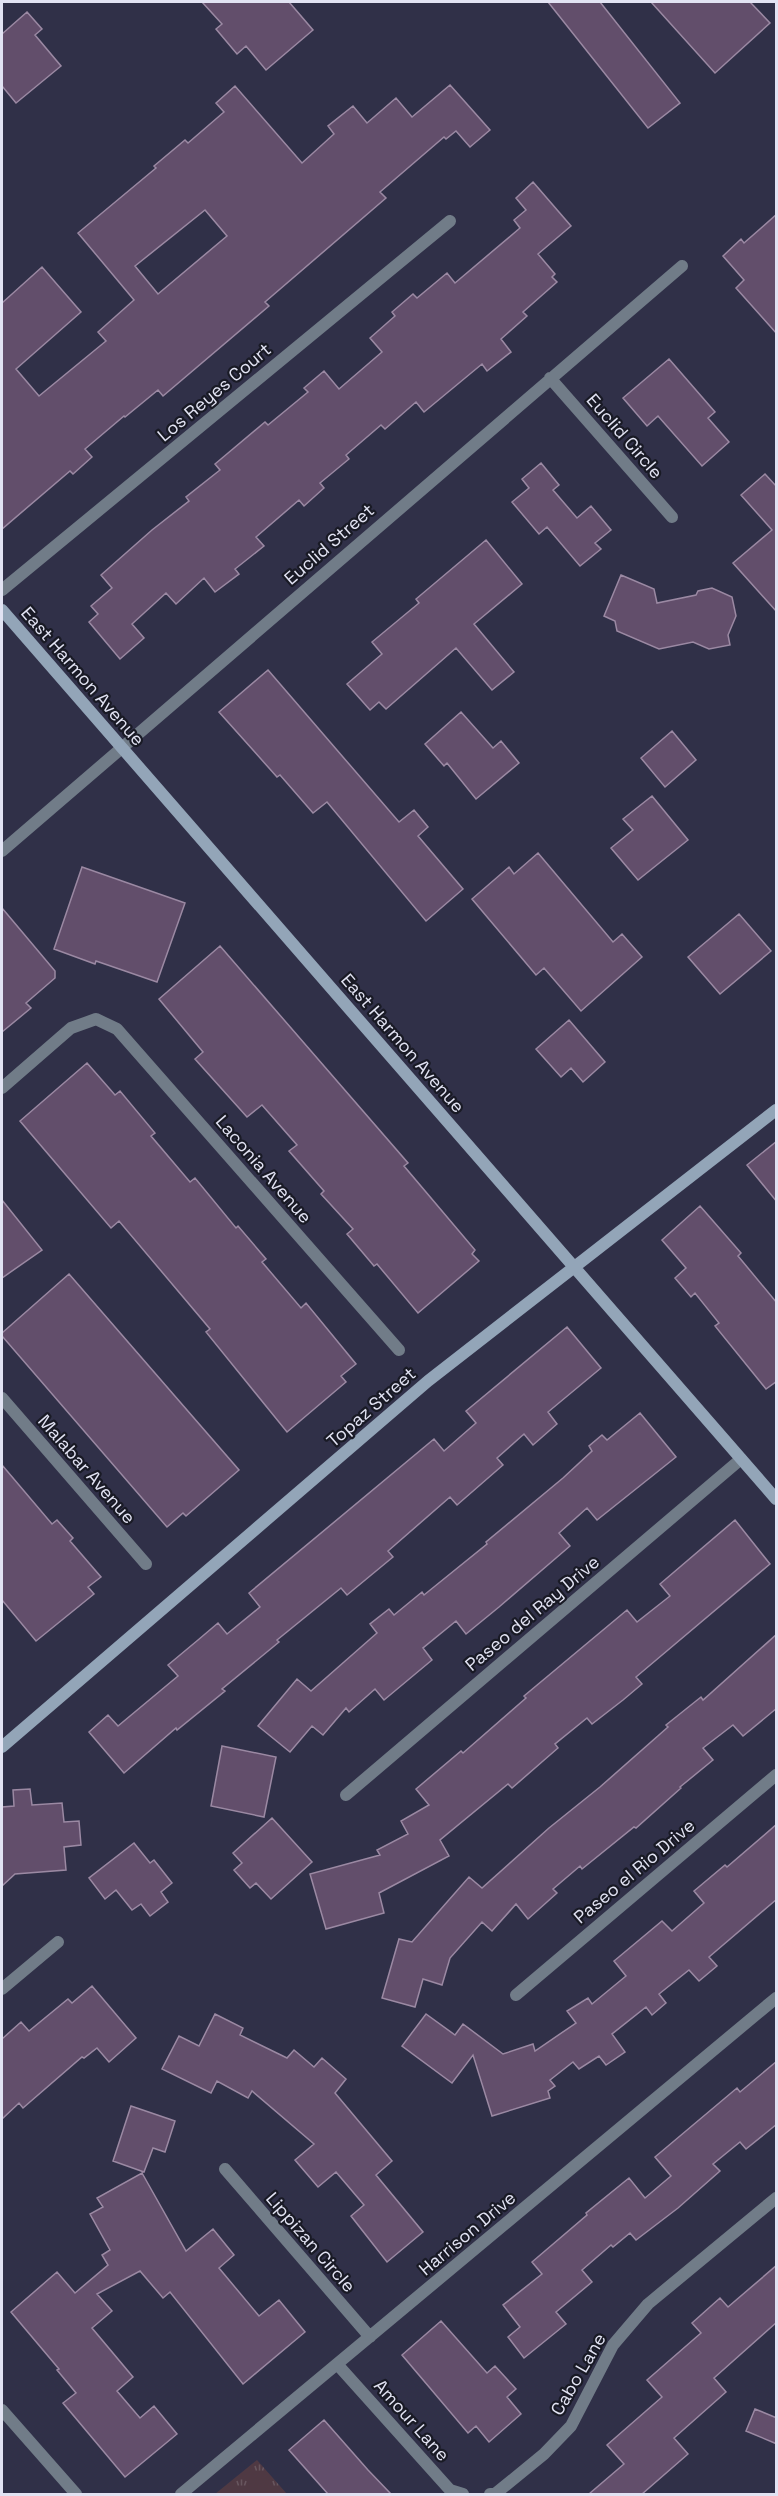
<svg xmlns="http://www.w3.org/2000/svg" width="778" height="2496" font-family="'Space Grotesk',sans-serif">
<defs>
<pattern id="grass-tufts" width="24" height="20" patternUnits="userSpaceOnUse" patternTransform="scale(1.5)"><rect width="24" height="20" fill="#4f3943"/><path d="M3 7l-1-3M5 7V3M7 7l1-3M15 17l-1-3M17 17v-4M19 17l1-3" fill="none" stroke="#68565f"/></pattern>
</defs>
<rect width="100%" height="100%" fill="#303048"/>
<!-- grass -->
<path fill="url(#grass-tufts)" d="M 257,2460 L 287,2494 L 215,2494 Z"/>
<!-- building -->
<path fill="#624e6b" stroke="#9b89a3" stroke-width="1.5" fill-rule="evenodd" d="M 202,2 L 289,2 L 313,30 L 266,70 L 246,46 L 237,54 L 216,29 L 222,24 Z
M 548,2 L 600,2 L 680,103 L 648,128 Z
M 651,2 L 750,2 L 770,23 L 715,73 Z
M 27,12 L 42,29 L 35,35 L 61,66 L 16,103 L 2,86 L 2,34 Z
M 450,85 L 490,130 L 470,147 L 456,131 L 446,139 L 444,137 L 380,192 L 386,198 L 265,302 L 269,306 L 163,396 L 158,390 L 125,417 L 124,416 L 85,449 L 92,457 L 73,474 L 70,471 L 2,529 L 2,303 L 42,267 L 81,312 L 16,369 L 39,396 L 106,341 L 98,332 L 134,300 L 78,233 L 156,168 L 154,166 L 185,140 L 188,143 L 224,112 L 216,103 L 235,86 L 302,163 L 334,134 L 328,126 L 353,106 L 367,123 L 396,98 L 412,117 ZM 205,210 L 227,236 L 158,294 L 135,266 Z
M 533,182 L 571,226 L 538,254 L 555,274 L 552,277 L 557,282 L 523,312 L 527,316 L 501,339 L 511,352 L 487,371 L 482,364 L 424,412 L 416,402 L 385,429 L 381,425 L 346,455 L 349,459 L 320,483 L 324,488 L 304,506 L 299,500 L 256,537 L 264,546 L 235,569 L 239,574 L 215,592 L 204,578 L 176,604 L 166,593 L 132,624 L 144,638 L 120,659 L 89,622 L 98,614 L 91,606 L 112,588 L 101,575 L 152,530 L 189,501 L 186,497 L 220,470 L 215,464 L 265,422 L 268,425 L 308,392 L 304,388 L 324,371 L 339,389 L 382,352 L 370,338 L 395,316 L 392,312 L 413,294 L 417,298 L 447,273 L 455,283 L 520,228 L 514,220 L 526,210 L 516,198 Z
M 777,214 L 777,334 L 736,288 L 744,280 L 723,256 L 741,239 L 744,243 Z
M 669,359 L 715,412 L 708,418 L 729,442 L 702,466 L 658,416 L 647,426 L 623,398 Z
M 541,463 L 559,485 L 553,490 L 577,518 L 591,506 L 611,530 L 595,543 L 601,549 L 580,566 L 547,527 L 539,534 L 512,502 L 529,488 L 522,479 Z
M 765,474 L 777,487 L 777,612 L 733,563 L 772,530 L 741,495 Z
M 486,540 L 522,584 L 474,624 L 514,672 L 492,690 L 456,648 L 386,709 L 379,702 L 370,710 L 347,684 L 382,654 L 372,642 L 419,603 L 416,599 Z
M 621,575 L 654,589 L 657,603 L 696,595 L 698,591 L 712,588 L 732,597 L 736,616 L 728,635 L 730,645 L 709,649 L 693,642 L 659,649 L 617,631 L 615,621 L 604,616 Z
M 268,670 L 399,822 L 414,810 L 428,827 L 418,836 L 463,889 L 426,921 L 327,802 L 313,813 L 280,775 L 277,777 L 219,712 Z
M 461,712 L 493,748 L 501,741 L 519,763 L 476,799 L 447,763 L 444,766 L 425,744 Z
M 672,731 L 696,760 L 665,787 L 641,758 Z
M 652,796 L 688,840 L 638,880 L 611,848 L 633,830 L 623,819 Z
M 538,853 L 613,942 L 622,934 L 642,957 L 581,1011 L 544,968 L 536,975 L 472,899 L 509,867 L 514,874 Z
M 82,867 L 185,903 L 157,982 L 96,961 L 95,964 L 54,949 Z
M 2,908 L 55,971 L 55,978 L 26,1003 L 31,1008 L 2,1032 Z
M 739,914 L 771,951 L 720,994 L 688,957 Z
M 220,946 L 408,1163 L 404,1166 L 475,1250 L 472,1254 L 479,1261 L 418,1313 L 377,1264 L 374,1266 L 347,1234 L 353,1229 L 321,1194 L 324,1191 L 289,1151 L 297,1145 L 262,1105 L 247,1117 L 195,1059 L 203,1052 L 159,999 Z
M 569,1020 L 605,1062 L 583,1082 L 571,1068 L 561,1077 L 536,1049 Z
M 87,1063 L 115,1095 L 120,1091 L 155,1133 L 151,1136 L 190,1182 L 195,1178 L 236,1228 L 238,1226 L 266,1259 L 262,1262 L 301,1308 L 306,1303 L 356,1364 L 341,1376 L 346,1382 L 287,1432 L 206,1332 L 210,1329 L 119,1221 L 111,1228 L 20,1121 Z
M 777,1141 L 777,1202 L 747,1165 Z
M 2,1200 L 42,1250 L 2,1278 Z
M 700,1206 L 741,1253 L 738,1256 L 777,1303 L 777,1381 L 766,1389 L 715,1326 L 719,1323 L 695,1293 L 691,1297 L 675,1278 L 686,1268 L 662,1240 Z
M 69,1274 L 239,1470 L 186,1516 L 183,1513 L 167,1527 L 2,1336 L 2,1333 Z
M 567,1327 L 601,1368 L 548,1412 L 557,1424 L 533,1445 L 524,1434 L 497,1458 L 503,1465 L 457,1505 L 450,1497 L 388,1551 L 393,1557 L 347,1595 L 341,1588 L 277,1640 L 279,1642 L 222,1689 L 225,1691 L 177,1730 L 176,1728 L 124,1773 L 89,1732 L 108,1715 L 118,1726 L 178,1676 L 168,1665 L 198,1640 L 218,1623 L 227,1634 L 260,1607 L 249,1593 L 434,1439 L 444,1451 L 476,1423 L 466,1411 Z
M 640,1413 L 676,1457 L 597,1520 L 587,1508 L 559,1533 L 570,1546 L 499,1607 L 466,1634 L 456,1621 L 423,1648 L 432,1660 L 384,1700 L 375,1689 L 349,1712 L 346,1708 L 323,1735 L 312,1726 L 290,1752 L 258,1726 L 297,1679 L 311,1691 L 377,1633 L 370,1624 L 389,1609 L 394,1615 L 422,1592 L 424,1595 L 487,1544 L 486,1542 L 563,1478 L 592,1451 L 589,1446 L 602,1435 L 607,1440 Z
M 2,1465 L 52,1524 L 57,1520 L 73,1538 L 70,1541 L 101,1577 L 88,1587 L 94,1594 L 36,1641 L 2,1600 Z
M 735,1520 L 770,1564 L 636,1677 L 642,1684 L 623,1700 L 592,1724 L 587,1718 L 555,1744 L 558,1748 L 512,1788 L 508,1784 L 440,1840 L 449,1856 L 379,1893 L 384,1913 L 326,1929 L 310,1874 L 380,1855 L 377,1850 L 408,1834 L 401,1821 L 429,1805 L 416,1789 L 461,1751 L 463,1753 L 526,1698 L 524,1696 L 627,1610 L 637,1622 L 670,1596 L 660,1584 Z
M 777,1634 L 777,1708 L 743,1736 L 733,1725 L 703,1748 L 713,1760 L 680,1787 L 681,1788 L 636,1828 L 634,1827 L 582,1869 L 580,1866 L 553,1889 L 557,1893 L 528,1919 L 516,1904 L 492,1931 L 482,1922 L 450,1958 L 442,1985 L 423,1979 L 415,2007 L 382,1998 L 399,1939 L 412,1942 L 469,1877 L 482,1888 L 549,1828 L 600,1787 L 668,1727 L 666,1725 L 701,1697 L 703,1700 Z
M 222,1746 L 276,1757 L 264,1817 L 211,1806 Z
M 30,1789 L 32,1805 L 62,1803 L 64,1822 L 79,1821 L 81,1845 L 64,1847 L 66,1870 L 15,1874 L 2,1886 L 2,1807 L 14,1806 L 13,1790 Z
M 272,1818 L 312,1862 L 271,1899 L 256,1883 L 250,1888 L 234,1870 L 242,1863 L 233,1853 Z
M 777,1824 L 777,1899 L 709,1957 L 717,1966 L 699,1981 L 689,1970 L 659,1994 L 666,2003 L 652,2015 L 646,2007 L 612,2034 L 625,2052 L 606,2065 L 599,2056 L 579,2069 L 573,2062 L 550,2080 L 555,2086 L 548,2091 L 550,2098 L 492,2116 L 473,2055 L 452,2083 L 402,2046 L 426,2014 L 455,2035 L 463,2024 L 503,2054 L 533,2044 L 535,2051 L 576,2023 L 567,2011 L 588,1998 L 592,2004 L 626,1976 L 614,1961 L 662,1921 L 672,1931 L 704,1903 L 694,1891 L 725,1865 L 727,1867 Z
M 134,1843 L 150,1863 L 154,1860 L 172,1883 L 161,1892 L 168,1902 L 150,1916 L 141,1904 L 132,1910 L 116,1890 L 105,1899 L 89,1878 Z
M 92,1986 L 136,2038 L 109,2062 L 97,2048 L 84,2058 L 82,2057 L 23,2108 L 19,2103 L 2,2119 L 2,2039 L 21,2022 L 29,2031 L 68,1999 L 72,2003 Z
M 215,2014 L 243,2028 L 240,2035 L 287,2058 L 294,2050 L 314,2067 L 322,2058 L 346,2079 L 335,2093 L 392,2161 L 376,2175 L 423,2232 L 387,2262 L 351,2216 L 364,2205 L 336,2172 L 318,2187 L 295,2160 L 314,2144 L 252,2091 L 248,2098 L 217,2081 L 211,2093 L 162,2069 L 179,2036 L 199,2046 Z
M 777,2061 L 777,2124 L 746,2149 L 740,2142 L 713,2164 L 720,2171 L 678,2208 L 636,2240 L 630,2233 L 613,2247 L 611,2245 L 582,2270 L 592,2282 L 556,2312 L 566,2324 L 524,2358 L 508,2337 L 520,2327 L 503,2305 L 542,2274 L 532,2262 L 587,2215 L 586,2213 L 629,2178 L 645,2198 L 671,2176 L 655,2157 L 737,2088 L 740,2092 Z
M 131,2106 L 175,2121 L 165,2152 L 153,2148 L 144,2172 L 113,2161 Z
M 142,2173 L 186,2251 L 213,2229 L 234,2255 L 219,2268 L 259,2316 L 279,2300 L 305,2332 L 243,2384 L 170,2292 L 163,2298 L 140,2271 L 97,2294 L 112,2311 L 92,2328 L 133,2377 L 117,2391 L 140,2418 L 154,2406 L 177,2434 L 125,2477 L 63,2403 L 76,2393 L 57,2370 L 59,2369 L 11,2312 L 57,2272 L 75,2293 L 108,2265 L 102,2255 L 110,2250 L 90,2214 L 103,2207 L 97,2198 Z
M 777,2265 L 777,2322 L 714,2378 L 726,2392 L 674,2438 L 688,2454 L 642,2494 L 589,2494 L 624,2464 L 607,2445 L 662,2397 L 647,2380 L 701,2333 L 692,2323 L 720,2298 L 728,2307 Z
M 441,2321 L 487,2373 L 495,2366 L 516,2389 L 507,2397 L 521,2414 L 489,2442 L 476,2426 L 468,2433 L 402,2355 Z
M 755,2409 L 777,2418 L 777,2444 L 746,2431 Z
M 324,2420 L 368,2470 L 391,2494 L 328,2494 L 289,2450 Z"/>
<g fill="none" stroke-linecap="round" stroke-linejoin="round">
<!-- street -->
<path stroke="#717c88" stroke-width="12" d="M 550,378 L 672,517
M 2,590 L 450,221
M 2,851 L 682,266
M 2,1088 L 71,1028 L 96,1019 L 117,1029 L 399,1350
M 2,1398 L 146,1564
M 346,1795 L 741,1459
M 2,1989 L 58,1942
M 516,1995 L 776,1775
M 225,2169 L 370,2337
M 337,2364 L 450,2490 L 463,2494
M 2,2410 L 76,2494
M 181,2494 L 776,1998
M 490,2494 L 495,2494 L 544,2454 L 571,2426 L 613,2345 L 648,2304 L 776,2198"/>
<!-- secondary -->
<path stroke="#93a5b8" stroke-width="12" d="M 2,610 L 776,1499
M 2,1747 L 428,1381 L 776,1110"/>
</g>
<g text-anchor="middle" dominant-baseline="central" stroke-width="4.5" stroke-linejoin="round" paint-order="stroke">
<!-- street labels -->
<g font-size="18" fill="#e2e3f3" stroke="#191a25">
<text transform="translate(214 392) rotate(-40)">Los Reyes Court</text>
<text transform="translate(625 436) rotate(49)">Euclid Circle</text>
<text transform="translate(329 544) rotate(-41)">Euclid Street</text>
<text transform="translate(83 676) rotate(49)">East Harmon Avenue</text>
<text transform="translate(403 1043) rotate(49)">East Harmon Avenue</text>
<text transform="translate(264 1169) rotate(49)">Laconia Avenue</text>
<text transform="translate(371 1407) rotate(-41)">Topaz Street</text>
<text transform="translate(87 1469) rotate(49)">Malabar Avenue</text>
<text transform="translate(532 1613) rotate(-40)">Paseo del Ray Drive</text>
<text transform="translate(634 1871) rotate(-40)">Paseo el Rio Drive</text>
<text transform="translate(467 2233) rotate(-40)">Harrison Drive</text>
<text transform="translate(311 2242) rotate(49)">Lippizan Circle</text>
<text transform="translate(578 2374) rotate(-60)">Cabo Lane</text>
<text transform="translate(412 2420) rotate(48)">Amour Lane</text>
</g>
</g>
<!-- border -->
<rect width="778" height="2496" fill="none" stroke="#e2e3f3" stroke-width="6"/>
</svg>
